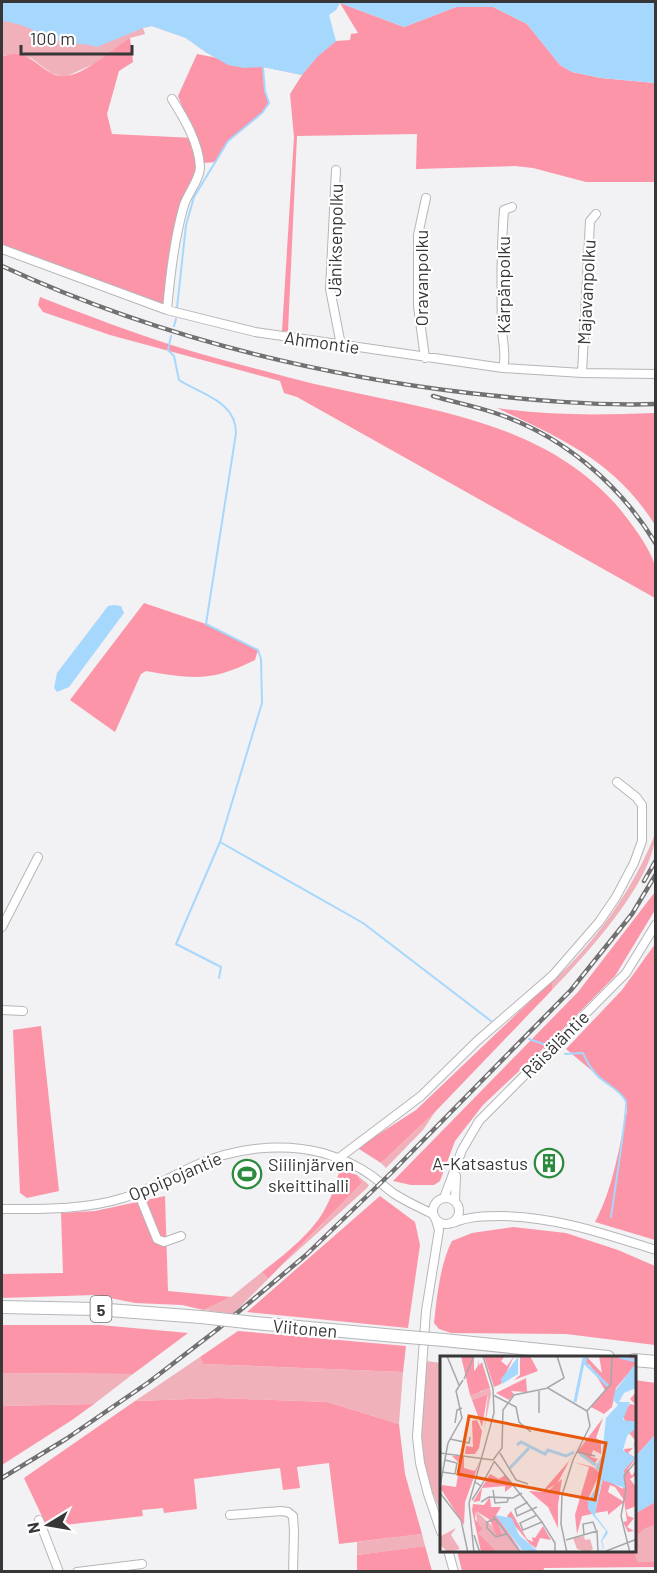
<svg xmlns="http://www.w3.org/2000/svg" width="657" height="1573" font-family="Barlow,sans-serif">
<rect width="100%" height="100%" fill="#f2f1f4"/>
<!-- green -->
<path fill="#f0b1ba" d="M 2,2 L 336,41 L 317,57 L 302,75 L 263,67 L 244,68 L 207,53 L 186,38 L 152,26 L 143,28 L 145,34 L 130,38 L 96,63 L 65,77 L 51,73 L 31,58 L 6,55 L 2,57 Z
M 655,834 C 655,880 584,957 552,990 L 552,982 C 595,943 634,888 655,834 Z
M 435,1112 L 423,1130 L 386,1168 L 381,1163 Z
M 357,1175 L 369,1185 L 367,1188 L 282,1265 L 362,1183 Z
M 262,1272 L 268,1279 L 233,1314 L 204,1310 L 231,1297 Z
M 200,1357 L 203,1364 L 403,1372 L 399,1424 L 327,1402 L 218,1398 L 135,1401 Z
M 426,1361 L 441,1363 L 441,1513 L 428,1482 L 421,1445 Z
M 2,1373 L 133,1374 L 94,1404 L 2,1406 Z
M 655,1502 L 655,1562 L 637,1562 L 603,1551 L 634,1550 L 635,1514 Z
M 422,1534 L 425,1546 L 357,1555 L 357,1542 Z"/>
<!-- forest -->
<path fill="#fb95a7" d="M 340,3 L 404,27 L 456,7 L 493,7 L 527,24 L 560,65 L 572,72 L 601,78 L 655,83 L 655,182 L 586,182 L 533,168 L 515,166 L 416,169 L 417,134 L 297,136 L 288,331 L 282,331 L 294,137 L 290,94 L 302,75 L 317,57 L 336,41 L 350,40 L 351,34 L 358,33 Z
M 130,38 L 133,62 L 119,71 L 107,114 L 112,134 L 194,138 L 178,96 L 197,54 L 263,67 L 265,91 L 269,103 L 262,113 L 228,141 L 216,162 L 203,163 L 185,202 L 167,310 L 2,249 L 2,57 C 31,44 42,79 66,76 C 86,74 112,49 130,38 Z
M 40,297 C 86,315 133,333 181,348 C 216,359 251,367 287,377 C 401,408 536,411 619,508 C 631,523 653,551 656,570 C 657,579 656,589 655,598 L 297,397 L 284,393 L 280,381 L 110,335 L 43,312 L 38,305 Z
M 497,408 C 549,416 603,415 655,413 L 655,525 C 615,461 562,439 497,408 Z
M 144,603 L 206,624 L 258,650 L 255,660 C 211,682 193,679 146,671 L 141,674 L 115,732 L 70,700 Z
M 655,892 L 655,910 L 615,976 L 553,1039 L 483,1105 L 455,1141 L 440,1181 L 434,1185 L 411,1185 L 393,1181 L 578,992 Z
M 655,944 L 655,1240 L 595,1222 C 613,1189 619,1148 627,1111 L 627,1103 L 621,1095 L 566,1049 L 622,990 Z
M 552,982 L 552,990 L 435,1112 L 381,1163 L 359,1149 L 365,1143 L 416,1110 L 548,984 Z
M 41,1026 L 59,1191 L 27,1198 L 20,1193 L 13,1030 Z
M 340,1170 L 357,1175 L 362,1183 L 268,1279 L 262,1272 C 284,1255 315,1231 327,1205 C 333,1194 336,1181 340,1170 Z
M 165,1196 L 168,1291 L 231,1297 L 204,1310 L 182,1305 L 135,1303 L 95,1295 L 2,1298 L 2,1274 L 63,1273 L 61,1213 L 95,1211 Z
M 380,1196 L 415,1222 L 420,1245 L 408,1328 L 247,1312 Z
M 513,1227 L 566,1233 L 618,1250 L 655,1266 L 655,1345 L 566,1334 L 451,1333 L 439,1329 L 434,1323 C 437,1297 440,1264 452,1241 L 472,1233 Z
M 2,1325 L 100,1325 L 188,1333 L 133,1374 L 2,1373 Z
M 238,1331 L 406,1346 L 403,1372 L 203,1364 L 200,1357 Z
M 634,1380 L 656,1383 L 655,1435 L 635,1457 Z
M 218,1398 L 327,1402 L 399,1424 L 405,1474 L 422,1534 L 339,1544 L 329,1463 L 297,1467 L 300,1488 L 283,1490 L 280,1468 L 194,1479 L 197,1509 L 164,1513 L 163,1508 L 142,1510 L 143,1516 L 47,1527 L 24,1478 L 135,1401 Z
M 94,1404 L 72,1420 L 2,1465 L 2,1406 Z
M 655,1502 L 655,1525 L 645,1528 L 635,1537 L 634,1514 Z
M 425,1546 L 432,1571 L 357,1571 L 357,1555 Z
M 457,1551 L 634,1551 L 637,1562 L 655,1562 L 655,1567 L 544,1568 L 543,1572 L 462,1571 Z"/>
<!-- water -->
<path fill="#a6d8fe" d="M 2,2 L 655,2 L 655,83 L 601,78 L 572,72 L 560,65 L 527,24 L 493,7 L 456,7 L 404,27 L 340,3 L 336,10 L 329,15 L 336,41 L 317,57 L 302,75 L 263,67 L 244,68 L 228,65 L 207,53 L 186,38 L 152,26 L 143,28 L 97,47 C 85,43 72,44 60,41 C 40,34 23,23 2,21 Z
M 114,605 L 121,606 L 124,613 L 69,687 L 57,692 L 54,688 L 57,673 L 108,606 Z
M 655,1435 L 655,1502 L 635,1514 L 635,1457 Z"/>
<g fill="none" stroke-linecap="round" stroke-linejoin="round">
<!-- stream -->
<path stroke="#a6d8fe" stroke-width="2" d="M 177,308 L 186,225 L 194,197 L 228,141 L 262,113 L 269,103 L 265,91 L 263,67
M 174,326 L 176,319
M 171,336 L 168,350 L 174,356 L 179,380 C 202,395 236,401 236,433 L 206,624 L 258,650 L 261,659 L 262,703 L 220,842 L 176,944 L 221,967 L 219,978
M 220,842 L 363,923 L 491,1021
M 529,1039 L 546,1045
M 565,1054 L 583,1053 C 586,1060 590,1067 595,1073 C 603,1083 620,1089 626,1101 C 628,1107 613,1202 611,1217"/>
<!-- minor casing -->
<g stroke="#b6b5b8" stroke-width="10">
<path id="minor" d="M 336,170 L 330,289 L 341,345
M 2,249 L 167,310 L 255,332 L 503,368 L 582,373 L 656,374
M 167,310 C 170,275 174,239 184,205 C 188,193 200,179 200,167 C 199,143 184,118 172,99
M 425,358 L 418,306 L 418,235 L 426,198
M 503,368 C 507,355 502,340 502,327 C 501,287 501,249 504,210 L 512,207
M 582,373 L 590,221 L 596,214
M 2,927 L 38,857
M 2,1010 L 23,1011
M 339,1158 L 421,1096 L 477,1041 L 553,975 L 599,922 L 616,897 L 634,863 L 642,841 L 642,805 L 636,797 L 617,782
M 138,1192 L 157,1239 L 164,1242 L 181,1236
M433 1211a13 13 0 1 1 26 0a13 13 0 1 1-26 0Z
M 444,1198 L 462,1150 L 479,1121 L 626,973 L 656,924
M 455,1201 L 456,1176
M 2,1209 C 42,1209 84,1210 123,1198 C 148,1191 170,1177 194,1166 C 233,1148 281,1142 323,1153 C 340,1158 357,1165 372,1176 C 379,1181 386,1188 393,1193 C 405,1201 420,1208 433,1214
M 436,1220 L 439,1230 L 426,1311 L 417,1437 L 420,1463 L 428,1494 L 441,1532
M 453,1223 C 470,1216 485,1216 503,1216 C 557,1217 605,1234 656,1250
M 230,1515 L 281,1511 L 288,1512 L 293,1516 L 294,1532 L 293,1572
M 39,1520 L 59,1572
M 448,1550 L 454,1572
M 77,1572 L 142,1564"/>
</g>
<!-- highway casing -->
<g stroke="#b6b5b8" stroke-width="14">
<path id="highway" d="M 2,1307 L 95,1309 L 201,1317
M 255,1323 L 396,1336
M 444,1340 L 608,1357
M 634,1360 L 656,1362"/>
</g>
<!-- minor -->
<use href="#minor" stroke="#fff" stroke-width="8"/>
<!-- highway -->
<use href="#highway" stroke="#fff" stroke-width="12"/>
<!-- rail casing -->
<g stroke="#717172" stroke-width="4.5">
<path id="rail" d="M 2,266 C 150,334 308,374 469,393 C 531,400 594,406 656,404
M 433,396 C 453,402 475,406 495,413 C 562,435 620,484 656,544
M 644,881 L 656,860
M 2,1478 L 66,1439 L 149,1382 L 218,1329 L 306,1255 L 392,1172 L 571,990 L 632,914 L 656,874"/>
</g>
<!-- rail -->
<use href="#rail" stroke="#fff" stroke-width="2" stroke-dasharray="7" stroke-linecap="butt"/>
<!-- highway-bridge casing -->
<g stroke="#b6b5b8" stroke-width="14" stroke-linecap="butt">
<path id="highway-bridge" d="M 201,1317 L 255,1323
M 396,1336 L 444,1340"/>
</g>
<!-- highway-bridge -->
<use href="#highway-bridge" stroke="#fff" stroke-width="12"/>
</g>
<!-- icons -->
<defs>
<g id="building-ring" transform="scale(1.5)"><circle r="9.5" fill="#fff" stroke="#2b8a3d" stroke-width="1.5"/><path d="M-4-6H4V6H1V3H-1V6H-4ZM-2.5-4.3h1.7v1.8h-1.7ZM.8-4.3h1.7v1.8H.8ZM-2.5-1h1.7V.8h-1.7ZM.8-1h1.7V.8H.8Z" fill="#2b8a3d"/></g>
<g id="stadium-ring" transform="scale(1.5)"><circle r="9.5" fill="#fff" stroke="#2b8a3d" stroke-width="1.5"/><path d="M0-5a6.5 5 0 1 0 0 10a6.5 5 0 1 0 0-10ZM-3.5-1.8h7v3.6h-7Z" fill="#2b8a3d"/></g>
</defs>
<g fill-rule="evenodd">
<use href="#building-ring" x="549" y="1163"/>
<use href="#stadium-ring" x="247" y="1174"/>
</g>
<g text-anchor="middle" dominant-baseline="central" stroke-width="4.5" stroke-linejoin="round" paint-order="stroke">
<!-- shield labels -->
<rect fill="#fff" stroke="#737374" stroke-width="1.5" x="90.5" y="1296" width="21" height="26" rx="4.5"/>
<g font-size="16" font-weight="bold" fill="#373738">
<text x="101" y="1309">5</text>
</g>
<!-- street labels -->
<g font-size="18" fill="#373738" stroke="#fff">
<text transform="translate(335 240) rotate(-89)">Jäniksenpolku</text>
<text transform="translate(421 278) rotate(-90)">Oravanpolku</text>
<text transform="translate(503 285) rotate(-90)">Kärpänpolku</text>
<text transform="translate(586 292) rotate(-87)">Majavanpolku</text>
<text transform="translate(322 342) rotate(8)">Ahmontie</text>
<text transform="translate(555 1044) rotate(-45)">Räisäläntie</text>
<text transform="translate(175 1176) rotate(-23)">Oppipojantie</text>
<text transform="translate(305 1328) rotate(5)">Viitonen</text>
</g>
<!-- poi labels -->
<g font-size="18" fill="#373738" stroke="#fff" text-anchor="end">
<text x="528" y="1163">A-Katsastus</text>
<text x="268" y="1164" text-anchor="start">Siilinjärven<tspan x="268" dy="21">skeittihalli</tspan></text>
</g>
</g>
<!-- overview -->
<g transform="translate(440 1356)">
<rect width="196" height="196" fill="#f2f1f4"/>
<path d="M 39,4 L 40,36 L 50,32 L 51,38 L 44,75 L 48,38 L 32,44 L 30,39 ZM 36,155 L 61,178 L 55,165 L 81,196 L 57,196 L 52,193 L 38,177 ZM 16,172 L 11,179 L 20,193 L 8,196 L 0,189 L 1,180 ZM 144,180 L 145,184 L 150,183 L 153,193 L 148,196 L 137,193 L 133,182 Z" fill="#f0b1ba"/>
<path d="M 21,0 L 34,0 L 34,15 L 42,6 L 50,32 L 30,39 ZM 44,0 L 65,0 L 61,5 L 67,10 L 74,0 L 61,28 L 54,31 ZM 80,0 L 90,0 L 98,15 L 74,24 L 80,19 ZM 146,0 L 162,17 L 159,0 L 196,0 L 196,8 L 176,32 L 172,51 L 164,58 L 151,51 L 165,34 L 150,9 L 145,7 ZM 86,22 L 87,36 L 71,35 L 74,38 L 69,44 L 56,37 ZM 196,36 L 196,66 L 185,65 L 182,57 L 190,48 L 196,49 L 190,43 ZM 48,38 L 47,42 L 42,71 L 32,44 ZM 163,62 L 156,82 L 161,85 L 161,98 L 153,94 L 151,101 L 158,103 L 153,109 L 137,96 ZM 37,64 L 42,75 L 39,92 L 35,98 L 25,98 L 26,90 L 33,91 L 32,65 ZM 196,71 L 196,86 L 193,92 L 188,97 L 196,102 L 188,113 L 192,120 L 196,113 L 196,119 L 190,123 L 196,131 L 196,150 L 186,154 L 188,160 L 194,162 L 187,171 L 194,175 L 188,176 L 183,166 L 187,165 L 184,144 L 175,131 L 170,129 L 168,136 L 184,146 L 168,159 L 168,155 L 155,157 L 163,122 L 183,133 L 184,114 L 195,102 L 186,100 L 184,93 L 193,92 L 195,84 L 189,77 ZM 140,85 L 117,128 L 102,136 L 129,105 ZM 12,100 L 24,100 L 24,112 L 35,115 L 41,102 L 25,146 L 24,169 L 1,133 L 2,129 L 16,131 L 20,108 ZM 133,106 L 153,111 L 160,117 L 148,143 L 152,158 L 142,160 L 137,178 L 135,159 L 149,111 ZM 50,118 L 59,123 L 65,119 L 74,129 L 65,136 L 65,130 L 42,132 L 40,145 L 33,146 ZM 122,123 L 118,149 L 118,172 L 108,151 L 89,135 L 107,136 ZM 50,141 L 51,151 L 61,151 L 56,159 L 82,196 L 58,168 L 62,179 L 57,181 L 50,164 L 36,155 L 35,163 L 42,173 L 38,177 L 57,196 L 41,196 L 32,154 L 33,148 L 44,149 ZM 71,155 L 87,183 L 93,186 L 92,181 L 95,182 L 103,170 L 111,184 L 100,182 L 96,192 L 90,188 L 67,160 Z" fill="#fb95a7"/>
<path d="M 78,1 L 78,18 L 62,28 L 61,23 ZM 196,7 L 196,32 L 184,37 L 179,46 L 190,46 L 183,64 L 196,66 L 196,72 L 187,80 L 183,94 L 195,102 L 184,114 L 185,132 L 162,124 L 155,159 L 168,176 L 166,180 L 162,185 L 164,192 L 159,196 L 163,192 L 161,185 L 166,175 L 148,153 L 148,145 L 157,130 L 160,117 L 155,112 L 162,100 L 166,62 L 178,49 L 173,44 L 175,35 ZM 55,159 L 72,162 L 79,179 L 99,196 L 82,194 Z" fill="#a6d8fe"/>
<path fill="none" stroke="#a6d8fe" stroke-width="3" d="M 146,0 L 145,7 L 168,30M 179,1 L 197,5M 135,46 L 144,2M 77,89 L 81,86 L 105,98 L 108,94 L 126,100 L 134,96M 140,98 L 156,109M 70,112 L 89,92"/>
<path fill="none" stroke="#a7a7a9" stroke-width="1.5" d="M 7,0 L 19,29M 24,23 L 34,0M 107,32 L 124,22 L 117,0M 99,35 L 99,57M 53,39 L 76,51 L 79,66 L 91,76M 147,55 L 171,28 L 172,0M 15,67 L 17,54 L 22,52M 10,83 L 29,87 L 30,81M 137,96 L 155,100M 0,97 L 53,104M 60,97 L 76,124 L 88,128M 53,104 L 62,92 L 63,54 L 74,39 L 108,32 L 147,55M 54,105 L 102,166 L 115,187 L 115,197M 2,116 L 15,118 L 17,107 L 5,104M 0,130 L 8,87 L 22,62 L 16,35 L 23,24M 41,130 L 54,106M 53,134 L 55,147 L 67,146 L 69,141M 0,137 L 21,164 L 28,197M 32,144 L 41,130 L 35,126M 41,146 L 49,141 L 73,142 L 82,137M 88,146 L 75,153 L 77,160 L 97,151M 97,159 L 80,167 L 83,174 L 102,166M 53,160 L 81,197M 55,163 L 47,166 L 47,172 L 56,181 L 66,178M 34,179 L 40,197M 144,179 L 143,168 L 153,166 L 156,174M 126,184 L 157,175 L 158,196M 34,197 L 29,147 L 54,57 L 53,33 L 43,0M 127,197 L 121,168 L 122,139 L 133,104 L 150,70 L 147,55M 161,197 L 197,183M 190,197 L 181,160 L 186,133 L 184,120 L 197,104"/>
<path fill="#e8590c" fill-opacity="0.15" stroke="#e8590c" stroke-width="3" d="M 29,60 L 166,87 L 155,144 L 18,118 Z"/>
<rect width="196" height="196" fill="none" stroke="#373738" stroke-width="3"/>
</g>
<!-- border -->
<rect width="657" height="1573" fill="none" stroke="#373738" stroke-width="6"/>
<!-- north arrow -->
<g transform="translate(48 1525) rotate(259)" stroke="#ffffff" stroke-width="4.5" paint-order="stroke">
<path d="M0-4.5L10 22L0 15L-10 22Z" fill="#373738"/>
<text y="-9" font-size="16" font-weight="bold" text-anchor="middle" fill="#373738">N</text>
</g>
<!-- scale -->
<path d="M21 45v9h111v-9" fill="none" stroke="#373738" stroke-width="3"/>
<text x="30" y="45" font-size="18" fill="#373738" stroke="#ffffff" stroke-width="4.5" paint-order="stroke">100 m</text>
</svg>
